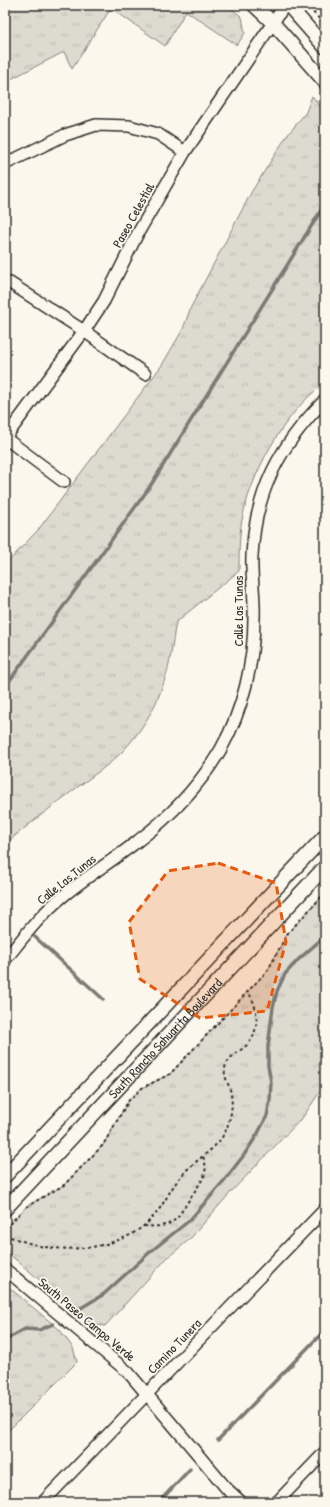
<svg xmlns="http://www.w3.org/2000/svg" width="330" height="1507" font-family="'Patrick Hand',sans-serif">
<defs>
<pattern id="grass-tufts" width="24" height="20" patternUnits="userSpaceOnUse"><rect width="24" height="20" fill="#dddad0"/><path d="M3 7l-1-3M5 7V3M7 7l1-3M15 17l-1-3M17 17v-4M19 17l1-3" fill="none" stroke="#bebbb3"/></pattern>
</defs>
<rect width="100%" height="100%" fill="#fbf7ec"/>
<filter id="ink" filterUnits="userSpaceOnUse"><feTurbulence type="fractalNoise" baseFrequency=".025" numOctaves="2"/><feDisplacementMap in="SourceGraphic" scale="8" xChannelSelector="R" yChannelSelector="G"/><feConvolveMatrix kernelMatrix="1 2 1 2 8 2 1 2 1" color-interpolation-filters="sRGB"/></filter>
<g filter="url(#ink)">
<!-- grass -->
<path fill="url(#grass-tufts)" stroke="#84827e" d="M 5,5 L 227,5 L 242,17 L 245,33 L 237,45 L 186,11 L 165,46 L 111,8 L 72,69 L 64,52 L 5,82 Z
M 312,96 L 325,112 L 325,383 C 284,412 249,476 241,525 C 239,541 239,556 239,571 L 176,622 C 172,643 171,665 163,685 C 155,709 140,733 122,752 C 109,765 94,775 79,786 C 54,805 29,824 5,844 L 5,565 L 38,530 L 162,365 L 183,329 L 191,307 L 252,191 L 286,137 L 306,112 Z
M 325,893 L 325,1084 L 303,1117 L 230,1193 L 190,1239 L 167,1258 L 105,1326 L 93,1325 L 9,1254 L 5,1240 L 6,1231 L 8,1226 L 23,1210 L 27,1206 L 64,1185 L 103,1145 L 129,1100 L 142,1088 L 170,1074 L 268,970 L 287,934 Z
M 5,1284 L 60,1330 L 73,1348 L 77,1362 L 5,1434 Z"/>
<g fill="none" stroke-linecap="round" stroke-linejoin="round">
<!-- stream -->
<path stroke="#7b7a75" stroke-width="3.5" d="M 5,687 L 149,488 L 325,204
M 35,937 L 103,999
M 76,1311 L 104,1294 L 150,1252 L 190,1220 L 223,1182 L 244,1155 L 257,1135 L 267,1116 L 270,1100 L 271,1082 L 268,1066 L 268,1047 L 273,1007 L 277,991 L 285,974 L 299,959 L 325,936
M 5,1343 L 9,1338 L 25,1329 L 39,1330 L 53,1324
M 218,1440 L 325,1330
M 159,1502 L 190,1469"/>
<!-- minor casing -->
<g stroke="#2b2b2b" stroke-width="14">
<path id="minor" d="M 5,164 L 65,135 L 96,125 L 129,126 L 158,134 L 185,152
M 10,283 L 84,331 L 145,374
M 5,438 L 84,331 L 104,301 L 138,233 L 185,152 L 285,5
M 5,438 L 64,482
M 5,960 C 23,938 40,915 62,897 C 87,876 114,860 139,840 C 172,815 200,785 221,749 C 243,710 254,663 254,618 C 255,597 251,577 252,556 C 255,491 280,445 325,400
M 5,1269 L 128,1372 L 227,1489 L 241,1502
M 43,1502 L 325,1209
M 277,1502 L 325,1452"/>
</g>
<!-- tertiary casing -->
<g stroke="#2b2b2b" stroke-width="16">
<g id="tertiary">
<path d="M 254,5 L 273,23 L 325,82"/>
<path d="M 288,5 L 325,47"/>
<path d="M 5,1176 L 325,836"/>
<path id="s1" d="M 5,1209 L 325,867"/>
</g>
</g>
<!-- path -->
<path stroke="#2b2b2b" stroke-width="2" stroke-dasharray="3 3" stroke-linecap="butt" d="M 309,8 L 325,25
M 26,1207 L 64,1185 L 103,1145 L 129,1100 L 142,1088 L 170,1074 L 268,970 L 287,934 L 325,893
M 144,1226 C 158,1227 168,1227 178,1217 L 204,1177 L 206,1167 L 203,1156
M 5,1235 L 8,1226 L 20,1213
M 5,1235 C 16,1239 28,1243 40,1246 C 76,1253 127,1247 153,1217 C 165,1204 171,1186 184,1173 C 197,1158 221,1147 227,1127 C 231,1117 233,1105 231,1094 C 230,1085 223,1077 225,1068 C 228,1056 240,1052 248,1044 C 260,1031 259,1005 247,991"/>
<!-- minor -->
<use href="#minor" stroke="#fbf7ec" stroke-width="11"/>
<!-- tertiary -->
<use href="#tertiary" stroke="#fbf7ec" stroke-width="13"/>
</g>
</g>
<!-- marked area -->
<path fill="#e8590c" fill-opacity="0.2" stroke="#e8590c" stroke-width="3" stroke-dasharray="8 5" stroke-linejoin="round" d="M 218,863 L 276,883 L 286,942 L 267,1011 L 200,1018 L 140,979 L 129,922 L 168,871 Z"/>
<g text-anchor="middle" dominant-baseline="central" stroke-width="3.5" stroke-linejoin="round" paint-order="stroke">
<!-- street labels -->
<g font-size="13" fill="#2b2b2b" stroke="#fbf7ec">
<text transform="translate(133 215) rotate(-61)">Paseo Celestial</text>
<text transform="translate(238 611) rotate(-90)">Calle Las Tunas</text>
<text transform="translate(66 879) rotate(-39)">Calle Las Tunas</text>
<text stroke="none"><textPath href="#s1" startOffset="234">South Rancho Sahuarita Boulevard</textPath></text>
<text transform="translate(87 1319) rotate(40)">South Paseo Campo Verde</text>
<text transform="translate(174 1346) rotate(-46)">Camino Tunera</text>
</g>
</g>
<!-- margin -->
<rect width="330" height="1507" fill="none" stroke="#fbf7ec" stroke-width="20"/>
<rect x="10" y="10" width="310" height="1487" fill="none" stroke="#2b2b2b" stroke-width="1.5" filter="url(#ink)"/>
</svg>
